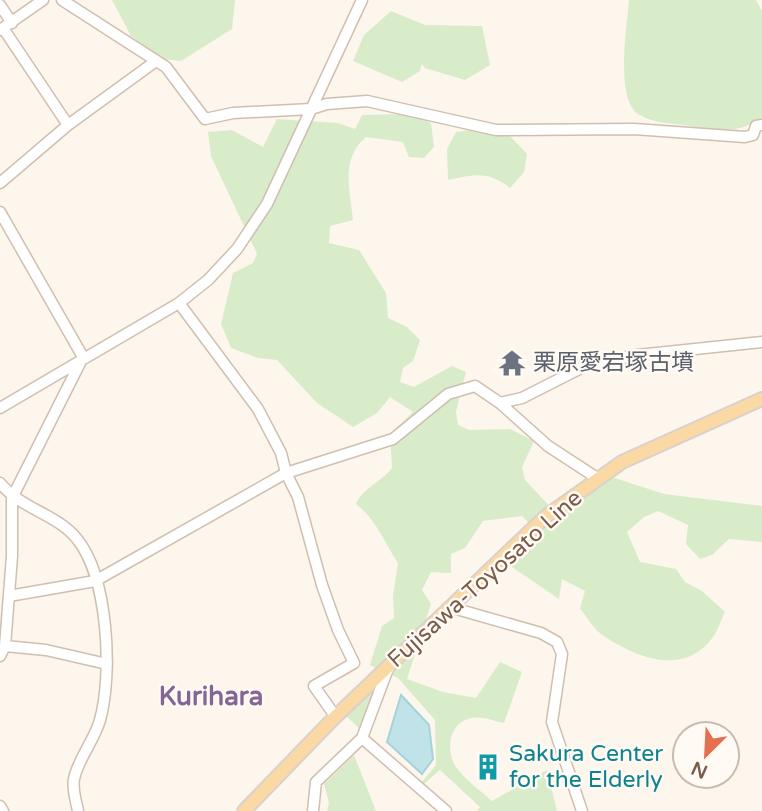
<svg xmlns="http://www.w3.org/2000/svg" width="762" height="811" font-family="'Varela Round','Noto Sans JP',sans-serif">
<rect width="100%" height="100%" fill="#fdf6ec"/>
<!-- green -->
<path fill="#d8ecc9" d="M 112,0 L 235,0 L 232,29 L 181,61 L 162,59 L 131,36 Z
M 629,0 L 756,0 L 762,11 L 762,118 C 734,135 721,130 690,126 C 673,123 654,124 638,114 C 615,98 627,26 629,0 Z
M 391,11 L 425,25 L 482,26 L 490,65 L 465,80 L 425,68 L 422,64 L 420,71 L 402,82 L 353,61 L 364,35 Z
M 408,114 L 431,123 L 434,147 L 424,158 L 409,157 L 403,142 L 366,137 C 340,159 350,189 353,220 L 330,226 L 329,243 L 359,250 L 386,293 L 388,318 L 407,327 L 420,340 L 413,361 L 403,368 L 400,382 L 414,387 L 452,366 L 466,372 L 456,412 L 458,425 L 469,430 L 510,429 L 534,441 L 522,467 L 525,480 L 557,514 L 612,477 L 664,494 L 762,506 L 762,542 L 729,539 L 712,555 L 700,559 L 686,544 L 688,525 L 658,511 L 644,517 L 627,532 L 640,562 L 676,569 L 685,582 L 702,591 L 725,612 C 721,620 718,630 713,637 C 684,678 634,657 601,634 C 593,628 586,616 580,608 L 585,591 L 562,579 L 559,599 L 512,567 L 509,562 L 536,530 L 522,516 L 483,521 L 465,548 L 451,554 L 451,573 L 431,572 L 422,590 L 431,604 L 407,679 L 443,692 L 476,698 L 500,662 L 522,672 L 504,723 C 493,721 483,716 472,718 C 449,721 445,751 456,767 C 465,780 481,791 492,801 L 547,770 L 557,811 L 477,811 L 480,807 L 440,770 L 424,784 L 421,783 L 436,765 L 435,720 L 398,678 L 370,665 L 382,626 L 394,618 L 393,596 L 398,563 C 384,542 376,519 356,504 C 363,488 381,482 392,468 L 390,434 L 413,412 L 390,397 L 377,413 L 353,427 L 317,403 L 277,360 L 258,358 L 231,348 L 221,324 L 233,273 L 253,263 L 257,254 L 211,156 L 208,132 L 232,130 L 263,147 L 277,119 L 338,123 L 355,129 L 362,115 Z
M 494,126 L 511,137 L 527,154 L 524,172 L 510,188 C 487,170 474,175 448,180 L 447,149 L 456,132 Z
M 380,681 L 363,732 L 346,716 Z
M 354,755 L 376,811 L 327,811 L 329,803 L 324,784 Z"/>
<!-- water -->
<path fill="#bfe3e8" stroke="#a5d3da" stroke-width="2" d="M 401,695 L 429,725 L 433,759 L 422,774 L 387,742 Z"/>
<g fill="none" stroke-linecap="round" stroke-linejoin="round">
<!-- minor casing -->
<g stroke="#d1beb0" stroke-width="13">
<path id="minor" d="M 62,0 L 166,67 L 205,119 L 233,113 L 311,109 L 327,104 L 367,101 L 496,130 L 634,129 L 745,137 L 753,135 L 756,126 L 762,125
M 0,5 L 12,23
M 3,28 L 68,125
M 0,30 L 43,0
M 0,183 L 68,125 L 156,61
M 0,212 L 83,357 L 12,498 L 12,556 L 5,646 L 0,656
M 179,303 L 258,409 L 281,453 L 286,473 L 298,497 L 322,585 L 338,630 L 354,663 L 314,686 L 333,713 L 333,719
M 500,403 L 522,398 L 589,364 L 638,355 L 762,342
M 0,408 L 179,303 L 208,280 L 237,249 L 267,204 L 362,0
M 0,483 C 21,509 57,514 77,539 C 108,577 113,673 100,720 C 94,741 78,759 74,779 C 72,789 76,801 78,811
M 9,596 L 95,581 L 286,473 L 393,439 L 448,394 L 475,386 L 500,403 L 548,446 L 597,478
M 453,608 L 541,633 L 557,642 L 562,654 L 552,722 L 582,811
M 5,646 L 46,650 L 107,664
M 362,738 L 446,811
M 0,806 L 3,811
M 313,811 L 316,782 L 362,738 L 389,666"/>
</g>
<!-- major casing -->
<g stroke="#dad1cd" stroke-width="16">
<path id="major" d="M 244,811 L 333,719 L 545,517 L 622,462 L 762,399"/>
</g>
<!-- minor -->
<use href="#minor" stroke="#fff" stroke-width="10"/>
<!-- major -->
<use href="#major" stroke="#fbd9a5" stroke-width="12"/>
</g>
<!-- icons -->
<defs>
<g id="temple-bare" transform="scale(2.1)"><path d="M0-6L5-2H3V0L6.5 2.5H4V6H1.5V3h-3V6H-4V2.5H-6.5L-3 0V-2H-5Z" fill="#6b7280" stroke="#fffaf3" stroke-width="2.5" paint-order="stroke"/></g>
<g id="building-bare" transform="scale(2.1)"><path d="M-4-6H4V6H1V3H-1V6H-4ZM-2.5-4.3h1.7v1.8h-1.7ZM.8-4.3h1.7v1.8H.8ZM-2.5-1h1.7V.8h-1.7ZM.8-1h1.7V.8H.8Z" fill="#0f9aa8" stroke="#fffaf3" stroke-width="2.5" paint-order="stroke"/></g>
</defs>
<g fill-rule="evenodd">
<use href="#temple-bare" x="512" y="363"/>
<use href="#building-bare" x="488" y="767"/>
</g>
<g text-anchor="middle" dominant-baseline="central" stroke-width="5" stroke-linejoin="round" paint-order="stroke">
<!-- worship labels -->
<g font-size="23" fill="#5b616d" stroke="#fffaf3" text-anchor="start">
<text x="533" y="363">栗原愛宕塚古墳</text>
</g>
<!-- street labels -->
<g font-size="23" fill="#7a5c4d" stroke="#fffaf3">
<text transform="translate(485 579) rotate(-42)">Fujisawa-Toyosato Line</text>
</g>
<!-- culture labels -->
<g font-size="23" fill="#0d838f" stroke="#fffaf3" text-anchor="start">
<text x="509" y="754">Sakura Center<tspan x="509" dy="26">for the Elderly</tspan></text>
</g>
<!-- quarter labels -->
<g font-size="26" font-weight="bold" fill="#846695" stroke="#fffaf3">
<text x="211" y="696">Kurihara</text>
</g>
</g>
<!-- north arrow -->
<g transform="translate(706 755) rotate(204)"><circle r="33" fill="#fffaf3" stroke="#cabbb1" stroke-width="2"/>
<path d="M0-5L12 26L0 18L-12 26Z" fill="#e76f51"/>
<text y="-10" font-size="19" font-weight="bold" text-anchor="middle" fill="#7a5c4d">N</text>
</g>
</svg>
